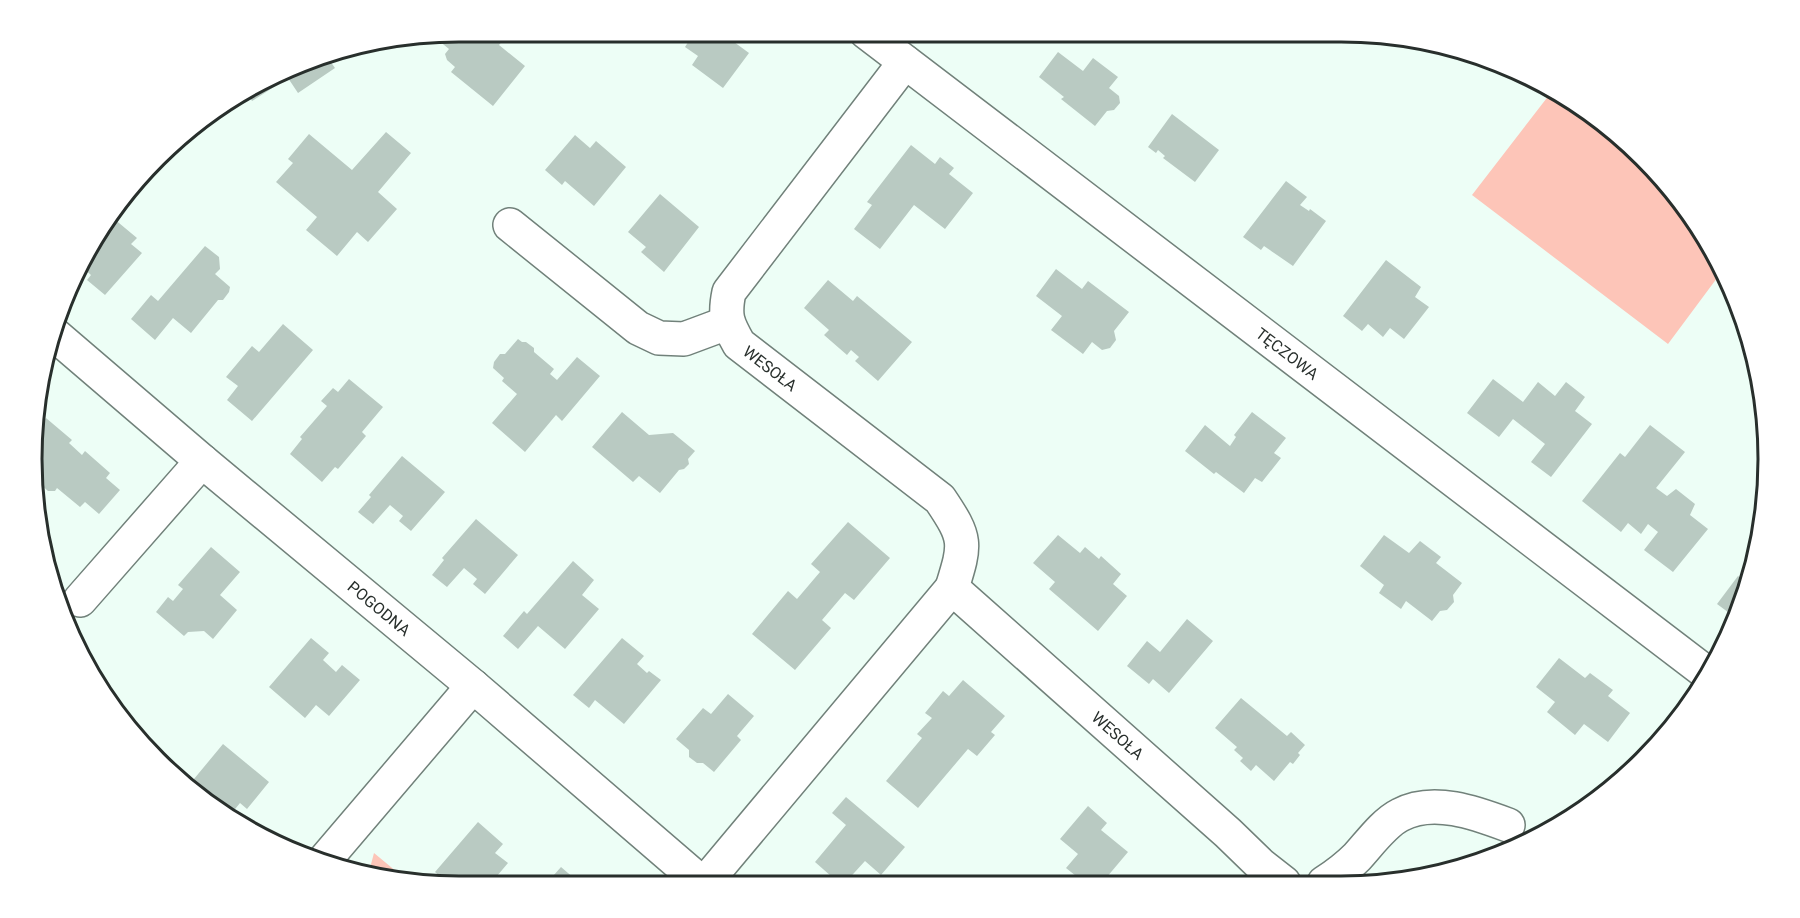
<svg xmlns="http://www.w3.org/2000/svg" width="1800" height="918" font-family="Roboto,sans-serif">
<rect width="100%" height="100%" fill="#edfef6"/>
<!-- green -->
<path fill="#fdc5b8" d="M 1553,90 L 1601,120 L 1662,177 L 1711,245 L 1723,270 L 1668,344 L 1472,195 Z
M 374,853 L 409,882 L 365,875 L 370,868 Z"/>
<!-- building -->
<path fill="#b9cac2" d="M 459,32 L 510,32 L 499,45 L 525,66 L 493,106 L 451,72 L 455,67 L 447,60 L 445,54 L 449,49 L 438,40 L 443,34 Z
M 686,32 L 742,32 L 734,42 L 749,53 L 723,88 L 692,65 L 698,56 L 685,47 L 692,36 Z
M 1058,52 L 1083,71 L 1093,58 L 1118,77 L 1109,88 L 1119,96 L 1120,103 L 1114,110 L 1107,111 L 1095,126 L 1061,99 L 1064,97 L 1039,77 Z
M 321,54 L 325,54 L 335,68 L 298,93 L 288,78 L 252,101 L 248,94 Z
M 1172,114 L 1219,150 L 1195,182 L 1163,158 L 1165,156 L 1158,150 L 1156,153 L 1148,147 Z
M 386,132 L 411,153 L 378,192 L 397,209 L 368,242 L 357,232 L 337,256 L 306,230 L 317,217 L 276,182 L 293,163 L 288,159 L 309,134 L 352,170 Z
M 575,135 L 590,148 L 596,141 L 626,167 L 594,206 L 565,181 L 562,185 L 545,170 Z
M 911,145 L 935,164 L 940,157 L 954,168 L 949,174 L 973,193 L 945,229 L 914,205 L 880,249 L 854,229 L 872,205 L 867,202 Z
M 1286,181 L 1307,197 L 1300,205 L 1309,211 L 1310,209 L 1326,221 L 1293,266 L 1264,246 L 1261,250 L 1243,237 Z
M 660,194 L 699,227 L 664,272 L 641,252 L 646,247 L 628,232 Z
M 113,218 L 137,238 L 131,244 L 142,253 L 105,295 L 87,280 L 91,275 L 81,266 L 89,245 L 99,231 L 101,232 Z
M 205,246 L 219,257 L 220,269 L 215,274 L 230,287 L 229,292 L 223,300 L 218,300 L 191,333 L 173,318 L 155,340 L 131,319 L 151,295 L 158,301 Z
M 1386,260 L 1421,287 L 1415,297 L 1429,307 L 1404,339 L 1390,328 L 1383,337 L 1368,324 L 1362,331 L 1343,316 Z
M 1056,269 L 1082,289 L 1088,281 L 1129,312 L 1114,331 L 1116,340 L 1110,348 L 1102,350 L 1092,342 L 1083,354 L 1051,330 L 1062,316 L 1036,296 Z
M 828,280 L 853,301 L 857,296 L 912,342 L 878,381 L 855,361 L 859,357 L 851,350 L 847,355 L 824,335 L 829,330 L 804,308 Z
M 283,324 L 313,350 L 252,421 L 227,400 L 238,386 L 226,377 L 252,346 L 259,352 Z
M 518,339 L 522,342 L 526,342 L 534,348 L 534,352 L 554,369 L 550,374 L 557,380 L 577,357 L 600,376 L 562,421 L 556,415 L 525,452 L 492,423 L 517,394 L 502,381 L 504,378 L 493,368 L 494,362 L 500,354 L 505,354 Z
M 349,379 L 383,407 L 362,432 L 366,436 L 338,469 L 335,467 L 322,482 L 290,454 L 302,439 L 300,437 L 327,406 L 321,401 L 333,388 L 338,392 Z
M 1493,379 L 1523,402 L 1538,382 L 1555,396 L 1566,382 L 1585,397 L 1575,411 L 1592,424 L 1551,477 L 1531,462 L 1545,444 L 1513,419 L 1499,437 L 1467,413 Z
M 622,412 L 649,435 L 673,433 L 695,451 L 688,459 L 689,464 L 684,469 L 679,470 L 660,493 L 639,476 L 633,482 L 592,447 Z
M 1252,412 L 1286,438 L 1274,453 L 1281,458 L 1262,482 L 1255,478 L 1244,493 L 1216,472 L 1214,474 L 1185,451 L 1205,425 L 1230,446 L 1236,437 L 1234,435 Z
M 46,418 L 72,440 L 69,443 L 82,455 L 85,451 L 110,473 L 106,478 L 120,490 L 99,514 L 85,502 L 80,507 L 57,488 L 55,491 L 48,491 L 38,482 L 39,473 L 37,470 L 38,428 Z
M 1650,425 L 1685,452 L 1656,488 L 1667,496 L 1676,489 L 1695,504 L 1690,515 L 1708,529 L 1673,572 L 1644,550 L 1658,532 L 1648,524 L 1641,534 L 1628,523 L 1621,532 L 1582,501 L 1620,453 L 1625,457 Z
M 402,456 L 445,492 L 411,531 L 399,521 L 403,516 L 390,505 L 373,524 L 358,512 L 371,497 L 369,495 Z
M 476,519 L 518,555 L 485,594 L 473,584 L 477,579 L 464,568 L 447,587 L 432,575 L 444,560 L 442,558 Z
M 848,522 L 890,558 L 854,600 L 845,593 L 822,620 L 831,628 L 795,670 L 752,634 L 788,591 L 797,599 L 820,572 L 811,564 Z
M 1058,535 L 1080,553 L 1085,547 L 1099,559 L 1101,556 L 1121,574 L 1113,584 L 1127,596 L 1098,631 L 1049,589 L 1055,582 L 1033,563 Z
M 1384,535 L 1409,553 L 1420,541 L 1441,557 L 1436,563 L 1462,583 L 1453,595 L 1454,602 L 1447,610 L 1440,611 L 1432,621 L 1406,601 L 1401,609 L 1379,593 L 1384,585 L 1360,566 Z
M 211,547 L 240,572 L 220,595 L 237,610 L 213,639 L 204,631 L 188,632 L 184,636 L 156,612 L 168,597 L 173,601 L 183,589 L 178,585 Z
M 573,561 L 594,580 L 582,595 L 599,609 L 565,649 L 538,626 L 518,649 L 503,636 L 524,611 L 527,614 Z
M 1738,576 L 1749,584 L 1736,618 L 1717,604 Z
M 1187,619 L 1213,641 L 1169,693 L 1153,679 L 1149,684 L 1127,666 L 1147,641 L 1160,652 Z
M 311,638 L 329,653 L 323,660 L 336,672 L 342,665 L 360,680 L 329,716 L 316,705 L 305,718 L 269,687 Z
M 622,638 L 644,656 L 637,664 L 647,673 L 649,671 L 661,680 L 624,724 L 595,700 L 589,708 L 573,695 Z
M 1559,658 L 1585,678 L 1590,673 L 1613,690 L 1608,696 L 1630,713 L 1608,742 L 1584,724 L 1575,735 L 1547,712 L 1555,702 L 1536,687 Z
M 963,680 L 1005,716 L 991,732 L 995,735 L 977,756 L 968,749 L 918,808 L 886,781 L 922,738 L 917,734 L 932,718 L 925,713 L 943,691 L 949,696 Z
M 728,694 L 754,716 L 737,736 L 741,740 L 714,772 L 703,763 L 697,763 L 689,757 L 689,750 L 676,739 L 703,708 L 711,714 Z
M 1241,698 L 1287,736 L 1291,732 L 1305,745 L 1298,753 L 1300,755 L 1293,764 L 1290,762 L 1274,781 L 1256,765 L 1251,771 L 1240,761 L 1243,758 L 1234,750 L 1237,747 L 1215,728 Z
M 223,744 L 269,782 L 247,809 L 240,803 L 231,814 L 189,785 Z
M 846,797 L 905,847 L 881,875 L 865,861 L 844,884 L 840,884 L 815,862 L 846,825 L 832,813 Z
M 1088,806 L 1107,823 L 1101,830 L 1128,852 L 1101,884 L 1096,884 L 1085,875 L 1081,880 L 1066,868 L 1078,854 L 1060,839 Z
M 478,822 L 503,844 L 495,853 L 508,863 L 491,883 L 488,880 L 484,885 L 451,886 L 435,872 Z
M 561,867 L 582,885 L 545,885 Z"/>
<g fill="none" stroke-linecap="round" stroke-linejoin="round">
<!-- minor casing -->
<g stroke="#71817a" stroke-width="36">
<g id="minor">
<path id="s1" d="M 866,32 L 1708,674"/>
<path id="s2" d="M 905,62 L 729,292 C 724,316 727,323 739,344 L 940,499 C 967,539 966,543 952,588 L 1228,833 L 1261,865 L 1284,883"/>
<path d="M 510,225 L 638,328 L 659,338 L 684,339 L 727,323"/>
<path id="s3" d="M 55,335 L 202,461 L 473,686 L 704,885"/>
<path d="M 80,600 L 202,461"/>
<path d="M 323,862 L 473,686"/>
<path d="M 1324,883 C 1335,876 1347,867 1357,857 C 1369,844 1384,823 1400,815 C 1433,797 1476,813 1508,825"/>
<path d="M 704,884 L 952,588"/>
</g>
</g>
<!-- minor -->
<use href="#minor" stroke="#fff" stroke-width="33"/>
</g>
<g text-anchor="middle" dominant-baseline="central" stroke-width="4.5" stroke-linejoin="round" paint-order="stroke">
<!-- street labels -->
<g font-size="16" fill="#282f2c" stroke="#fff">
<text stroke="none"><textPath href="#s1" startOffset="530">TĘCZOWA</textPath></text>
<text stroke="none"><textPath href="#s2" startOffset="384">WESOŁA</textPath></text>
<text stroke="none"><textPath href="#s3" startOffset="424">POGODNA</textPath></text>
<text stroke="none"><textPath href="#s2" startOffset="916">WESOŁA</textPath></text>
</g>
</g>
<!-- crop -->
<path d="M0 0H1800V918H0ZM459 42H1341A417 417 0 0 1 1758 459V459A417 417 0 0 1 1341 876H459A417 417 0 0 1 42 459V459A417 417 0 0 1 459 42Z" fill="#fff" fill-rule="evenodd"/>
<path fill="none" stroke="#282f2c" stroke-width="3" d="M459 42H1341A417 417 0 0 1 1758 459V459A417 417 0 0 1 1341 876H459A417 417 0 0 1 42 459V459A417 417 0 0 1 459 42Z"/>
</svg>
